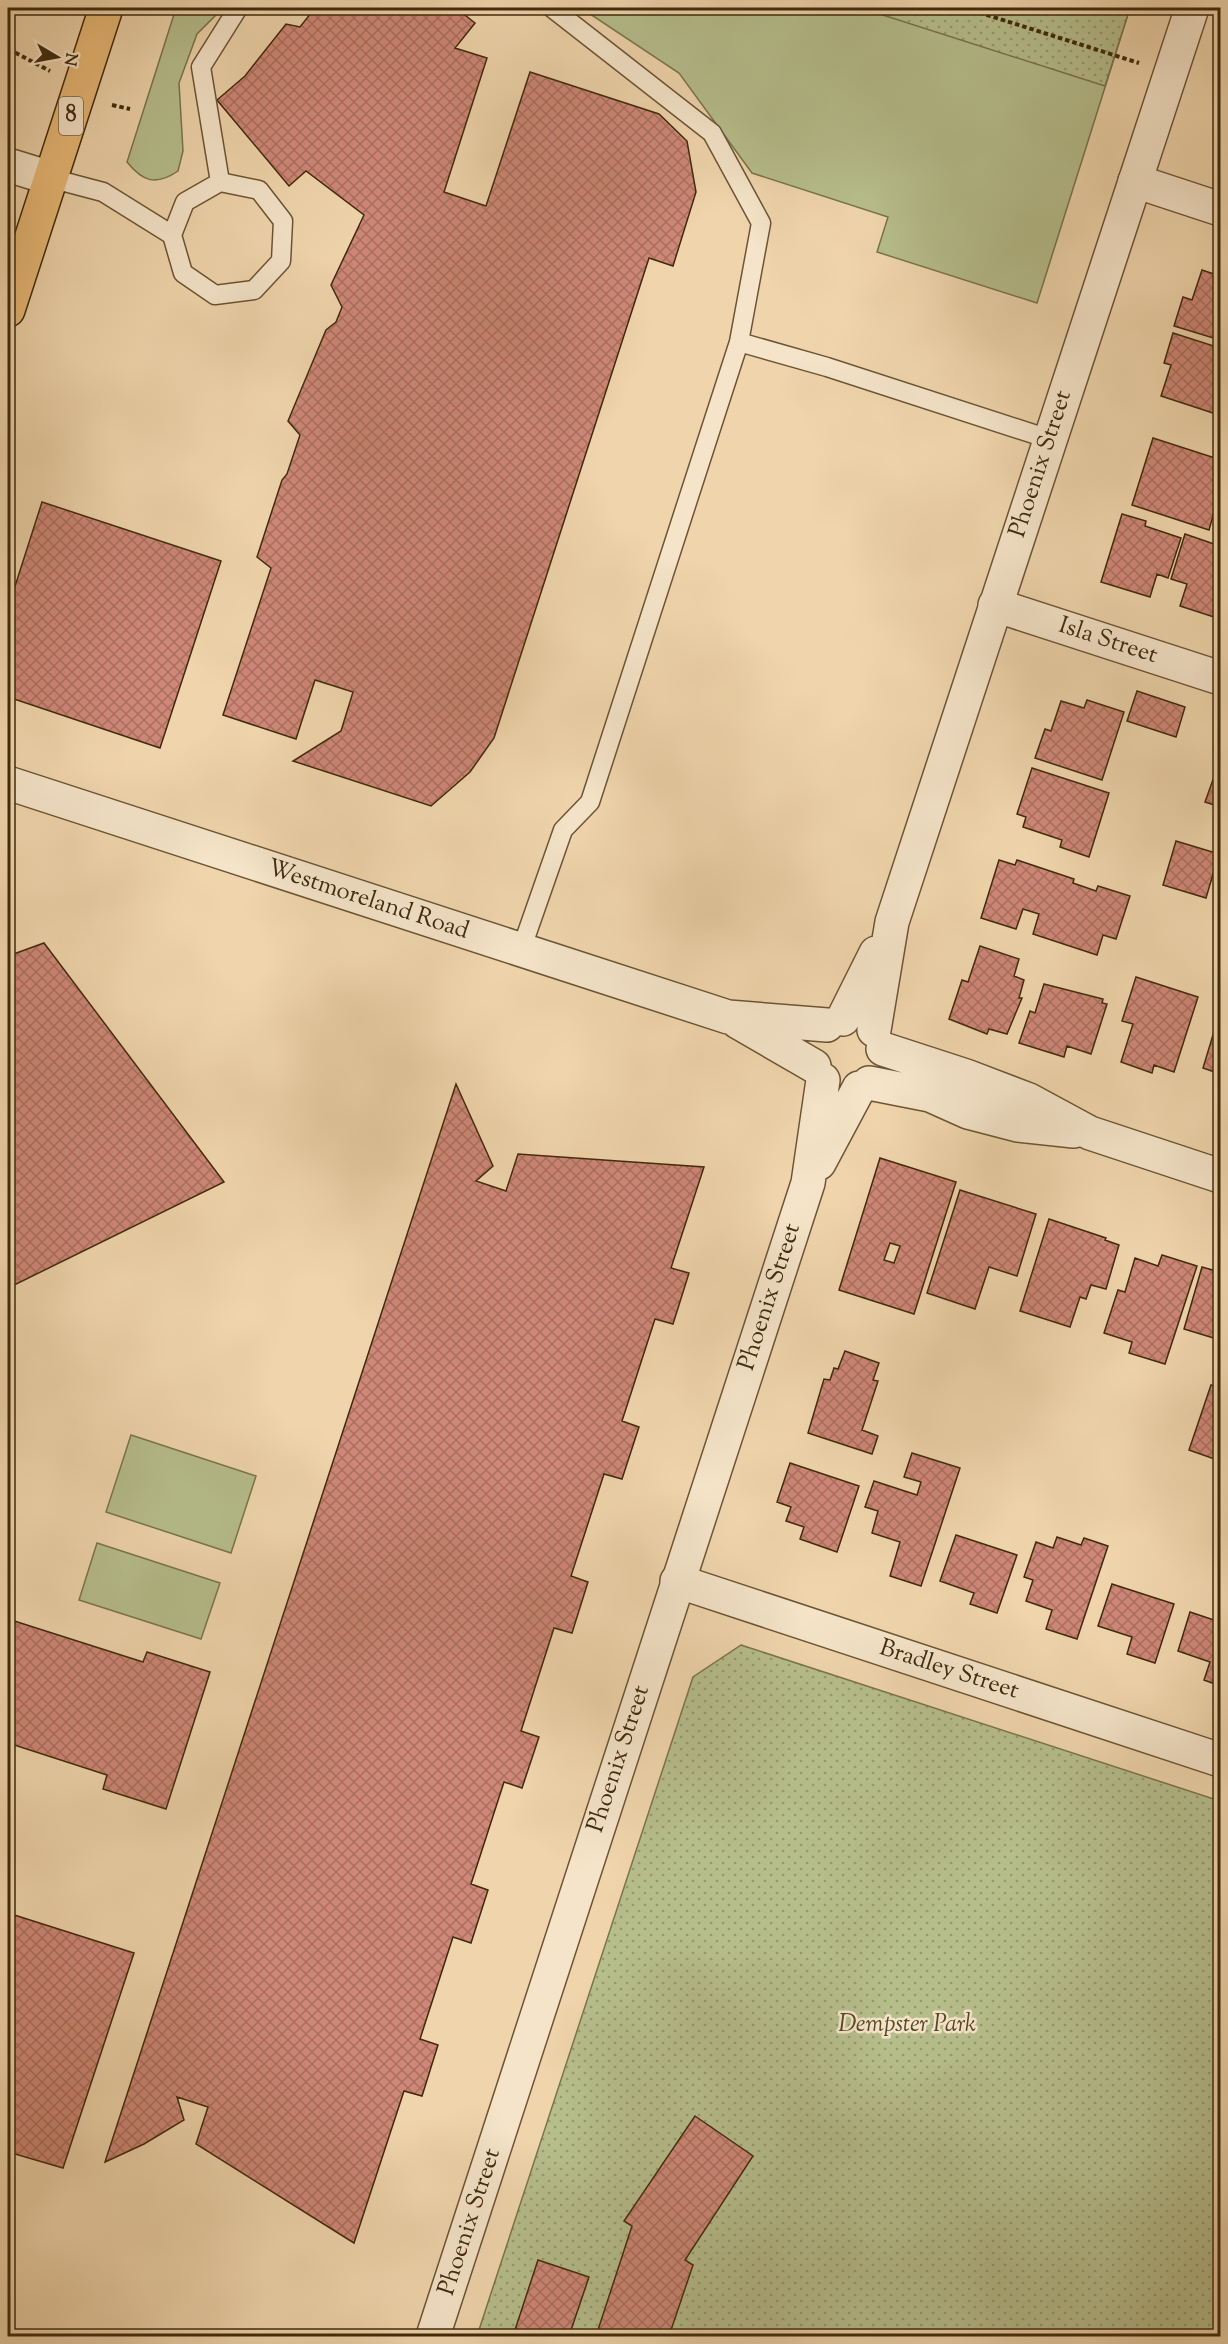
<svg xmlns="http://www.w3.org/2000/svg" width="1228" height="2344" font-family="'Sorts Mill Goudy',serif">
<defs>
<pattern id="park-dots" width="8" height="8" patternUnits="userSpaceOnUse" patternTransform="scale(1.5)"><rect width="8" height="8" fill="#b6be8c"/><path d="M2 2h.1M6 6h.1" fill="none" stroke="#959b71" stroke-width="1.8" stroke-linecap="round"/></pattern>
<pattern id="building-cross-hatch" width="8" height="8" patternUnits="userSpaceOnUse" patternTransform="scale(1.5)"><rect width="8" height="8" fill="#cf8777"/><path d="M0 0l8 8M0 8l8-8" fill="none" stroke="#a96f60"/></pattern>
</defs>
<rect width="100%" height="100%" fill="#f0d5ac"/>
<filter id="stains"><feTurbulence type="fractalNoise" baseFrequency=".00333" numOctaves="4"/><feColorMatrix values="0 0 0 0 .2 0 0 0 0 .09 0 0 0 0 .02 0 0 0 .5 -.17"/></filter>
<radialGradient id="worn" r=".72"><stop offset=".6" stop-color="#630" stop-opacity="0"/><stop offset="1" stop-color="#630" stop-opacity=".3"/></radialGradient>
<!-- grass -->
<path fill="#b6be8c" stroke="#7a744c" stroke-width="1.5" d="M 176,8 L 223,8 L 197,34 L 179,83 L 183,151 L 178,171 C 156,186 143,182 127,162 Z
M 581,8 L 1130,8 L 1037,303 L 877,252 L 888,217 L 752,173 L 679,73 Z
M 131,1435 L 256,1476 L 231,1553 L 106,1512 Z
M 97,1543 L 220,1583 L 201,1639 L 79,1600 Z"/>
<!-- park -->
<path fill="url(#park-dots)" stroke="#7a744c" stroke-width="1.5" d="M 861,8 L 1130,8 L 1105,86 Z
M 741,1645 L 1220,1801 L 1220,2336 L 477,2336 L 693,1677 Z"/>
<!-- building -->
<path fill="url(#building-cross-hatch)" stroke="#3f2a0c" stroke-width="1.5" fill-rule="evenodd" d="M 315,8 L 456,8 L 475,23 L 455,48 L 487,58 L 444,192 L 486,206 L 530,72 L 659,114 L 687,141 L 696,192 L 673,266 L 649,258 L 494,738 L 470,772 L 431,806 L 293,761 L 341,731 L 353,692 L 315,680 L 296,739 L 223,715 L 271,568 L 257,557 L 282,480 L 287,474 L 300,435 L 288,421 L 326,330 L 336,322 L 342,307 L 331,285 L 364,215 L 306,171 L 289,186 L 217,100 L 245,76 L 286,24 L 300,27 Z
M 1202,270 L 1220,276 L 1220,340 L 1174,326 L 1183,297 L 1192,300 Z
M 1173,333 L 1220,348 L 1220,400 L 1216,414 L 1161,396 L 1171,365 L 1164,363 Z
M 1153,438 L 1215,458 L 1214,463 L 1220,465 L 1220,491 L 1209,530 L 1132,505 Z
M 42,502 L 221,561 L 160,748 L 8,697 L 8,608 Z
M 1122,514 L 1146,521 L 1145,526 L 1181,538 L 1168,578 L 1157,574 L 1150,597 L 1101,582 Z
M 1185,534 L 1220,546 L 1220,619 L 1180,606 L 1187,584 L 1171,579 Z
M 1137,691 L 1185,707 L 1176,737 L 1127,721 Z
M 1087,700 L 1124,712 L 1102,780 L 1035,758 L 1045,729 L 1051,731 L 1061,701 L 1084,708 Z
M 1220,760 L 1220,807 L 1205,802 Z
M 1032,768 L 1109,793 L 1089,857 L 1060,847 L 1062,840 L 1023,827 L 1026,817 L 1017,814 Z
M 1176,841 L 1219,854 L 1206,898 L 1163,885 Z
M 999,860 L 1015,865 L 1017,860 L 1074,879 L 1073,883 L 1096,891 L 1098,886 L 1130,896 L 1116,939 L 1103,935 L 1097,955 L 1033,934 L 1039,914 L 1023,909 L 1016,929 L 981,918 Z
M 44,943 L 224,1182 L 8,1288 L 8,956 Z
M 980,946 L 1019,959 L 1014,976 L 1024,980 L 1019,998 L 1022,998 L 1007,1034 L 989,1029 L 987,1034 L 949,1019 L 962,980 L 968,982 Z
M 1136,977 L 1198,997 L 1174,1072 L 1154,1065 L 1152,1073 L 1121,1062 L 1133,1024 L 1122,1021 Z
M 1044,984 L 1103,999 L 1102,1003 L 1107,1004 L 1091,1054 L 1067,1046 L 1064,1057 L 1019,1043 L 1030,1011 L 1035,1013 Z
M 1219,1015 L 1220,1016 L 1220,1074 L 1203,1068 Z
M 456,1084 L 493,1166 L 476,1181 L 506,1191 L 518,1154 L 704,1167 L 671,1268 L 689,1273 L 673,1324 L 655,1319 L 622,1421 L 639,1427 L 622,1479 L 604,1474 L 571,1576 L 588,1582 L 572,1633 L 554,1628 L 521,1731 L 539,1737 L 522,1788 L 504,1782 L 471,1884 L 488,1890 L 471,1943 L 453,1937 L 420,2039 L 438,2045 L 422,2096 L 404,2091 L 354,2243 L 196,2144 L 208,2107 L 177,2097 L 184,2120 L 144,2144 L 105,2162 Z
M 880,1158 L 956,1182 L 914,1314 L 839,1290 ZM 890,1243 L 900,1246 L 894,1263 L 884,1260 Z
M 960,1190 L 1036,1214 L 1017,1276 L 989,1267 L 975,1309 L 927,1293 Z
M 1049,1219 L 1106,1238 L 1105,1240 L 1119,1245 L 1106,1289 L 1091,1285 L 1086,1299 L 1080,1297 L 1070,1327 L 1020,1311 Z
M 1162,1255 L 1197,1266 L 1165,1364 L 1129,1353 L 1132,1342 L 1104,1333 L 1118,1290 L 1125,1292 L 1135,1258 L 1158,1266 Z
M 1202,1267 L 1220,1272 L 1220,1340 L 1184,1329 Z
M 845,1351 L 879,1363 L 873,1380 L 878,1381 L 862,1430 L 878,1436 L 872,1454 L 808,1433 L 824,1379 L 830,1380 L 834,1368 L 838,1369 Z
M 1211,1385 L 1220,1388 L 1220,1461 L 1189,1450 Z
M 912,1453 L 960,1468 L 921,1586 L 890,1576 L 900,1542 L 872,1533 L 878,1511 L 865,1507 L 874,1481 L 917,1495 L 921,1482 L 904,1477 Z
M 790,1463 L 859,1486 L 837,1552 L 800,1539 L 804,1527 L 786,1521 L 791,1507 L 777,1502 Z
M 956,1535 L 1017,1555 L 997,1613 L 970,1604 L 974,1593 L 940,1581 Z
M 1057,1537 L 1081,1545 L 1084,1538 L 1108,1546 L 1077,1639 L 1046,1629 L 1052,1610 L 1026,1601 L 1033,1580 L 1024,1577 L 1036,1542 L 1053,1548 Z
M 1112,1584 L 1174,1604 L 1155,1663 L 1127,1654 L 1132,1637 L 1098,1626 Z
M 1190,1612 L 1220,1622 L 1220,1686 L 1204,1680 L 1210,1662 L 1178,1651 Z
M 8,1619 L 143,1662 L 147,1652 L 210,1672 L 166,1809 L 103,1789 L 107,1775 L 8,1743 Z
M 8,1913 L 134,1953 L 63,2168 L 8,2152 Z
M 695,2116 L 753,2156 L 685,2260 L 693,2265 L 669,2336 L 596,2336 L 632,2226 L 624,2221 Z
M 538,2260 L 589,2277 L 569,2336 L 513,2336 Z"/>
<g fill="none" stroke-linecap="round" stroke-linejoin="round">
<!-- service casing -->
<g stroke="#6b5534" stroke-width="21">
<path id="service" d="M 552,8 L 712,133 L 761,223 L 739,342
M 50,178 L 103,192 L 172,235 L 183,273 L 215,295 L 254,290 L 281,261 L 283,221 L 259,190 L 220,182 L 185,202 L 172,235
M 220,182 L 201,67 L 238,8
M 521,950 L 563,830 L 590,802 L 739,342 L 827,367 L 1049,439"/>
</g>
<!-- minor casing -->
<g stroke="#6b5534" stroke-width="36">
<path id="minor" d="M 1135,181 L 1220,209
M 995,605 L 1220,678
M 677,1581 L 1220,1760"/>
</g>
<!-- tertiary casing -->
<g stroke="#6b5534" stroke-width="36">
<path id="tertiary" d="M 8,165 L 50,178
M 8,783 L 728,1017 L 827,1025
M 843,1019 L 876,953
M 738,1022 L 814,1066
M 874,1030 L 892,922 L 1192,8
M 883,1049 L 966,1076 L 1029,1100 L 1090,1133 L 1220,1176
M 869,1083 L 930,1095 L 968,1112 L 1018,1125 L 1074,1131
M 819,1163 L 859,1088
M 433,2336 L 808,1183 L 823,1080"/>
</g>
<!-- trunk casing -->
<g stroke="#3f2a0c" stroke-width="36">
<path id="trunk" d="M 8,310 L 106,8"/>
</g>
<!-- path -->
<path stroke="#3f2a0c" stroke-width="4" stroke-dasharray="4.5 3" stroke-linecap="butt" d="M 965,8 L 1139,63
M 8,55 L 16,53 L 50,71
M 112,105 L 130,109"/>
<!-- service -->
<use href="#service" stroke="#f5e4c9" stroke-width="18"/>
<!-- minor -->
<use href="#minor" stroke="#f5e4c9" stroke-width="33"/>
<!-- tertiary -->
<use href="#tertiary" stroke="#f5e4c9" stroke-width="33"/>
<!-- trunk -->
<use href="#trunk" stroke="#e8ba76" stroke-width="33"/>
</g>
<g text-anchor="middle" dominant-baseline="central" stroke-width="5" stroke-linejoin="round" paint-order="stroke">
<!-- shield labels -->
<rect fill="#f5e4c9" stroke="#766245" stroke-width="1.5" x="59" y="97" width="24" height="38" rx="4.5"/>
<g font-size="22" font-weight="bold" fill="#3f2a0c">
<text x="71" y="116">8</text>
</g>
<!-- street labels -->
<g font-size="24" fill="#3f2a0c" stroke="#f5e4c9">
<text transform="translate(1041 464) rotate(-72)">Phoenix Street</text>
<text transform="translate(1108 641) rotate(18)">Isla Street</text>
<text transform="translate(368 900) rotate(18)">Westmoreland Road</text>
<text transform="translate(770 1297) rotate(-72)">Phoenix Street</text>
<text transform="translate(949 1670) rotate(18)">Bradley Street</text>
<text transform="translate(619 1759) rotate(-72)">Phoenix Street</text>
<text transform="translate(470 2222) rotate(-72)">Phoenix Street</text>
</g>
<!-- park labels -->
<g font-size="24" font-style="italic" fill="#574826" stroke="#f5e4c9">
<text x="907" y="2025">Dempster Park</text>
</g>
</g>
<!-- margin -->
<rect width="1228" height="2344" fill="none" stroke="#f0d5ac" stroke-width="30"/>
<rect x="9" y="9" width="1210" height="2326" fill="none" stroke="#3f2a0c" stroke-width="3"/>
<rect x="15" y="15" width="1198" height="2314" fill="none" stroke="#3f2a0c" stroke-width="1.5"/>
<!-- north arrow -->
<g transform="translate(57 57) rotate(100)" stroke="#f5e4c9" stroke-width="4.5" paint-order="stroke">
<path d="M0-4.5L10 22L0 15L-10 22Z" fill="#3f2a0c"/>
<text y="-9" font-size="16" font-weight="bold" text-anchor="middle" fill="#3f2a0c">N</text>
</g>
<rect width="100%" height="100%" filter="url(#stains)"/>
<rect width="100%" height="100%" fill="url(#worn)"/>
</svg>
